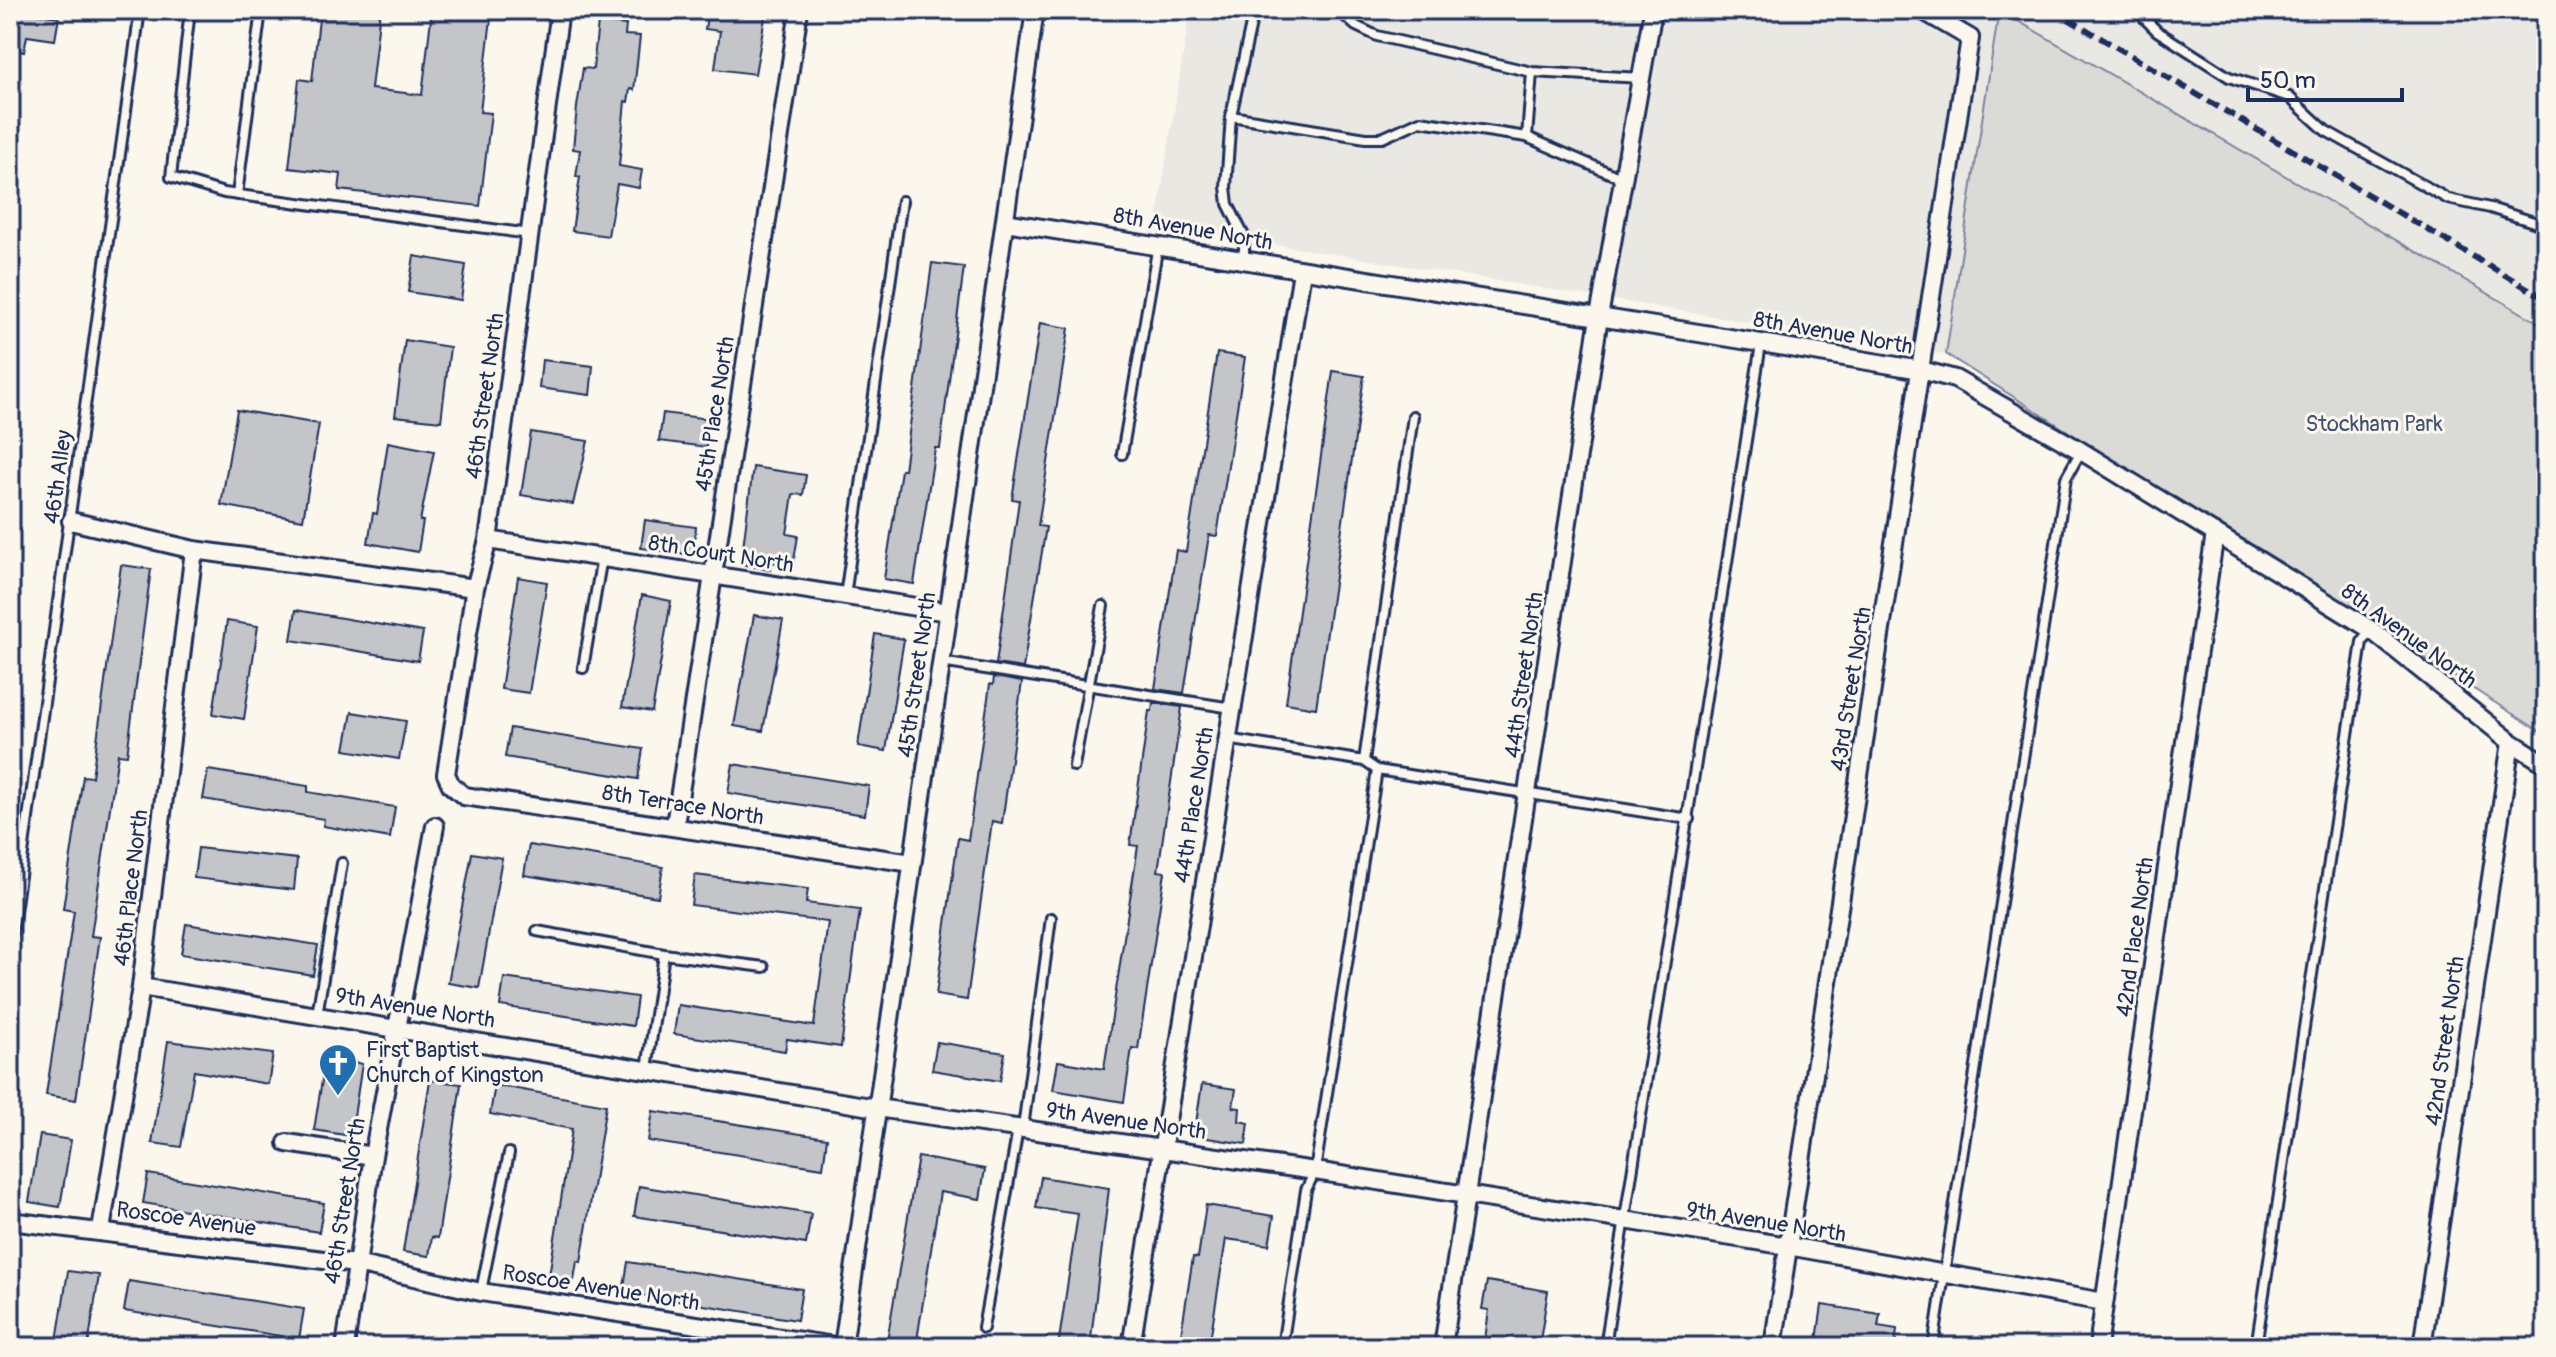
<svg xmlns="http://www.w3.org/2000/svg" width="2556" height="1357" font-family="Pangolin,sans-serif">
<rect width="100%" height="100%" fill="#fbf7ec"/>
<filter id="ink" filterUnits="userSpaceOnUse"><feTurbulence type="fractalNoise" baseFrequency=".0125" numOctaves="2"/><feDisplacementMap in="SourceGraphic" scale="16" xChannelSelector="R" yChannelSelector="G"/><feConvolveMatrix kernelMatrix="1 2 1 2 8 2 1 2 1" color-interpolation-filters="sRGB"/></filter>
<g filter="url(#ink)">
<!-- built -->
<path fill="#eae8e2" d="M 1190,10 L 2546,10 L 2546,325 L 1999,10 L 1945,354 L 1156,225 Z"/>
<!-- green -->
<path fill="#dadad7" stroke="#7a849a" stroke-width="2" d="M 1999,10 L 2546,327 L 2546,735 L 1946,354 Z"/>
<!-- building -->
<path fill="#c3c5c9" stroke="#1b2f5e" stroke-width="2" d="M 10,10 L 59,17 L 55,40 L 27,36 L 24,52 L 10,49 Z
M 320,10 L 380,10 L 371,89 L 422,95 L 432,10 L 492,10 L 480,112 L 491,113 L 480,206 L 339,190 L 341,174 L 289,168 L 299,79 L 312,81 Z
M 708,10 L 766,12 L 755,74 L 715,69 L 720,31 L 705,29 Z
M 598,22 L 626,25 L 625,35 L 640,36 L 634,90 L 630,89 L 628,102 L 625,101 L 619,166 L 642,170 L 639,188 L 617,184 L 608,236 L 572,231 L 580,177 L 576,177 L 580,150 L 573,149 L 577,107 L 583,68 L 593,69 Z
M 414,256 L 466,265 L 461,300 L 408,292 Z
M 932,263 L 964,267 L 940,448 L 935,448 L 914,584 L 884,579 L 901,470 L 904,470 Z
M 1040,323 L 1069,328 L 1038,526 L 1046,527 L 1023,668 L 996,664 L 1019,500 L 1012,499 Z
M 405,340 L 450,347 L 441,421 L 395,416 Z
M 1217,353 L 1245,357 L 1217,536 L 1209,535 L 1184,693 L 1155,689 L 1176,550 L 1186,552 Z
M 542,360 L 593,366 L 590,395 L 539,388 Z
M 1333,371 L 1364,376 L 1316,708 L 1286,703 Z
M 237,410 L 319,424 L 303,520 L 221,505 Z
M 663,413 L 709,419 L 706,447 L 659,441 Z
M 531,432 L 588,441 L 573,504 L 521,495 Z
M 388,442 L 434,451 L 420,521 L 423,521 L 418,552 L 368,543 L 373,513 L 377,514 Z
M 753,467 L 806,475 L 803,495 L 793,494 L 787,534 L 798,536 L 793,566 L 772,562 L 770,570 L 741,564 Z
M 645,520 L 696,527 L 693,555 L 641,548 Z
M 121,565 L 151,569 L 127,755 L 118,754 L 91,936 L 100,937 L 76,1100 L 46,1095 L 74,911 L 63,909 L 83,776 L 92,777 Z
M 518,577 L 547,582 L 529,693 L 501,689 Z
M 642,595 L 671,601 L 652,712 L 622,707 Z
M 296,610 L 423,632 L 418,661 L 291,640 Z
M 754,615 L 783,620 L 763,731 L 734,726 Z
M 227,621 L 258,626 L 244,719 L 213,714 Z
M 875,634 L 904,639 L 886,751 L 858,746 Z
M 994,677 L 1022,682 L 1002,823 L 992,821 L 967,1000 L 936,995 L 958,838 L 968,840 L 990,684 L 993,685 Z
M 1153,703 L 1182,707 L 1158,871 L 1165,872 L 1138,1049 L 1132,1048 L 1124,1102 L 1053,1090 L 1058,1061 L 1104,1069 L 1138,846 L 1130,845 L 1149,711 L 1152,711 Z
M 352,712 L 406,721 L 399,759 L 345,750 Z
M 510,728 L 643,749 L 638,779 L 505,757 Z
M 733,764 L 869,786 L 865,815 L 728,793 Z
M 208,770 L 308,786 L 308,792 L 395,807 L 390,838 L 323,826 L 324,819 L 203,799 Z
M 529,845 L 663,867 L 658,897 L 524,875 Z
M 198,848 L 297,859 L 294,890 L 194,878 Z
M 472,853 L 502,858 L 479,988 L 448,983 Z
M 695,875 L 808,889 L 806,903 L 860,910 L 841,1047 L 787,1039 L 785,1051 L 674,1034 L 678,1005 L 814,1026 L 828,922 L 691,905 Z
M 186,924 L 318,945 L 313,975 L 181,954 Z
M 504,978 L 637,997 L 633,1026 L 500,1006 Z
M 168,1041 L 273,1054 L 268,1084 L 194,1071 L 181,1147 L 152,1143 Z
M 937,1042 L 1005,1053 L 1000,1081 L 932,1070 Z
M 326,1055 L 362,1064 L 351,1136 L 314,1130 Z
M 430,1080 L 461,1084 L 438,1238 L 432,1237 L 429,1256 L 403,1252 Z
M 1202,1084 L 1236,1089 L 1233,1107 L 1240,1108 L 1239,1121 L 1249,1123 L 1246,1144 L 1194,1136 Z
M 495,1085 L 606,1105 L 581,1262 L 577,1261 L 574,1280 L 549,1276 L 572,1129 L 490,1114 Z
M 653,1111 L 827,1138 L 823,1168 L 648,1141 Z
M 40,1135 L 71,1140 L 60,1207 L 29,1202 Z
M 918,1157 L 985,1169 L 980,1199 L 940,1192 L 916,1347 L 886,1347 Z
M 148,1174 L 324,1203 L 319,1232 L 143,1203 Z
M 1041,1177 L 1109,1188 L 1090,1347 L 1058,1347 L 1078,1214 L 1036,1208 Z
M 639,1186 L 811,1214 L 806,1244 L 634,1216 Z
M 1206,1205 L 1274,1216 L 1269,1245 L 1226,1239 L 1209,1347 L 1179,1347 L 1193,1257 L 1198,1258 Z
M 628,1262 L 802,1289 L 797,1320 L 623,1292 Z
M 68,1271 L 99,1275 L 88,1347 L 56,1347 Z
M 129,1281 L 304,1309 L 299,1339 L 124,1311 Z
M 1487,1281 L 1548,1291 L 1539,1347 L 1484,1347 L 1489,1310 L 1482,1309 Z
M 1822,1305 L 1880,1314 L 1878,1326 L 1897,1329 L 1895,1347 L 1816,1347 Z"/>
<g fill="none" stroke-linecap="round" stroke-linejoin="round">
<!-- service casing -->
<g stroke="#1b2f5e" stroke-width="14">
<path id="service" d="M 190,10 L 171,177 L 224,193 L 530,234
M 1338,10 L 1356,26 L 1377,36 L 1532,72
M 2136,10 L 2157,31 L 2229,77 L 2289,97 L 2326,131 L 2448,199 L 2490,208 L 2546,226
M 1231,116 L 1366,138 L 1382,138 L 1420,121 L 1527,137
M 1623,179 L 1527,137 L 1532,72 L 1642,78
M 237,195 L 261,10
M 1244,260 L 1244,236 L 1228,204 L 1226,187 L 1231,116 L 1254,10
M 1122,454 L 1158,245
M 845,596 L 902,201
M 941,662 L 1232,708
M 583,668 L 602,557
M 1227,739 L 1364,761 L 1377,770 L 1689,819
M 1364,761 L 1413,416
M 1074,766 L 1103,606
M 537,931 L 664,954 L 647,1069
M 10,948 L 140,10
M 664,954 L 764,967
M 317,1015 L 342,863
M 1023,1128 L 1051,918
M 481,1291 L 509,1153
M 983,1328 L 1018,1129
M 1282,1347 L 1306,1190 L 1315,1171 L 1377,770
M 1605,1347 L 1761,344
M 1933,1347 L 2066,478 L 2081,451
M 2256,1347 L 2362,642 L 2370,629"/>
</g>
<!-- minor casing -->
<g stroke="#1b2f5e" stroke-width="22">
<path id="minor" d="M 560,10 L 488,540 L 475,588 L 446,774 L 451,785 L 464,796 L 912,863
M 1005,222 L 1761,343 L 1921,370 L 1955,379 L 2081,451 L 2370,629 L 2511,742 L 2546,764
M 71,521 L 194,550 L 475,588
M 488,540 L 948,612
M 675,825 L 799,10
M 141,987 L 877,1108 L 1315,1171 L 1788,1246 L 2104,1302
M 287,1143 L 373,1156
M 10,1221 L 356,1264 L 481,1292 L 841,1347
M 101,1230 L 141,987 L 194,550
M 345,1347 L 373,1156 L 435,826
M 843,1347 L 1035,10
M 1131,1347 L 1302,271
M 1443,1347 L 1599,317 L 1653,10
M 1773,1347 L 1970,38 L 1922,10
M 2098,1347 L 2215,533
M 2422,1347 L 2511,742"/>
</g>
<!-- service -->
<use href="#service" stroke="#fbf7ec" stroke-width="8"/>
<!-- minor -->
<use href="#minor" stroke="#fbf7ec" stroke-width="16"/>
<!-- rail -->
<path stroke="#1b2f5e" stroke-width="6" stroke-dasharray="12 6" stroke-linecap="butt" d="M 2053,10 L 2546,299"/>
</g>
</g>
<!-- icons -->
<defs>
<g id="church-pin" transform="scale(2)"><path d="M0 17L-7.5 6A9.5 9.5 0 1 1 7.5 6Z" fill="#1f6fb2" stroke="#fbf7ec"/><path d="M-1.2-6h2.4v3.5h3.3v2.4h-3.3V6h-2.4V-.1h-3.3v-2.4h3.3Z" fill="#fff"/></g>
</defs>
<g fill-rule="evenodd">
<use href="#church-pin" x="338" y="1063"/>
</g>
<g text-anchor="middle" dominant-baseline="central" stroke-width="6" stroke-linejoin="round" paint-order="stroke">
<!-- street labels -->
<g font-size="22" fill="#1b2f5e" stroke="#fbf7ec">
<text transform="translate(1193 229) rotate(10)">8th Avenue North</text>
<text transform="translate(1833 333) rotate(10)">8th Avenue North</text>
<text transform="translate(485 396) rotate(-82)">46th Street North</text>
<text transform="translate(715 414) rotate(-81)">45th Place North</text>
<text transform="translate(58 477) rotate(-82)">46th Alley</text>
<text transform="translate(721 554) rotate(9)">8th Court North</text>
<text transform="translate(2409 636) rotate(36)">8th Avenue North</text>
<text transform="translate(917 675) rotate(-82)">45th Street North</text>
<text transform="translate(1524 675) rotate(-82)">44th Street North</text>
<text transform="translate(1851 689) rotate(-81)">43rd Street North</text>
<text transform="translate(683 805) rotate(9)">8th Terrace North</text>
<text transform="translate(1194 805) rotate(-81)">44th Place North</text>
<text transform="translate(131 888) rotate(-83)">46th Place North</text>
<text transform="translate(2135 937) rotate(-82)">42nd Place North</text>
<text transform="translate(415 1008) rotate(9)">9th Avenue North</text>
<text transform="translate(2445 1041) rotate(-82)">42nd Street North</text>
<text transform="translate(1126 1121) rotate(8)">9th Avenue North</text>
<text transform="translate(345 1201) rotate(-81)">46th Street North</text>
<text transform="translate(186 1219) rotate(8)">Roscoe Avenue</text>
<text transform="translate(1766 1222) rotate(9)">9th Avenue North</text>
<text transform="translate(601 1288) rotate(9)">Roscoe Avenue North</text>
</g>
<!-- park labels -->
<g font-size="22" fill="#415176" stroke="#fbf7ec">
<text x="2374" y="424">Stockham Park</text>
</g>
<!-- poi labels -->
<g font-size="22" fill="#1b2f5e" stroke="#fbf7ec" text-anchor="start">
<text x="366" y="1050">First Baptist<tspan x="366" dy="25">Church of Kingston</tspan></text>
</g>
</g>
<!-- margin -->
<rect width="2556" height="1357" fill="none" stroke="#fbf7ec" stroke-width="40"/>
<rect x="20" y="20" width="2516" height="1317" fill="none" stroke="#1b2f5e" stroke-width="3" filter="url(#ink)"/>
<!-- scale -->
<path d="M2248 88v12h154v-12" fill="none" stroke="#1b2f5e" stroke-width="4"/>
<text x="2260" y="88" font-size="24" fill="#1b2f5e" stroke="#fbf7ec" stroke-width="6" paint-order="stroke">50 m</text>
</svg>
